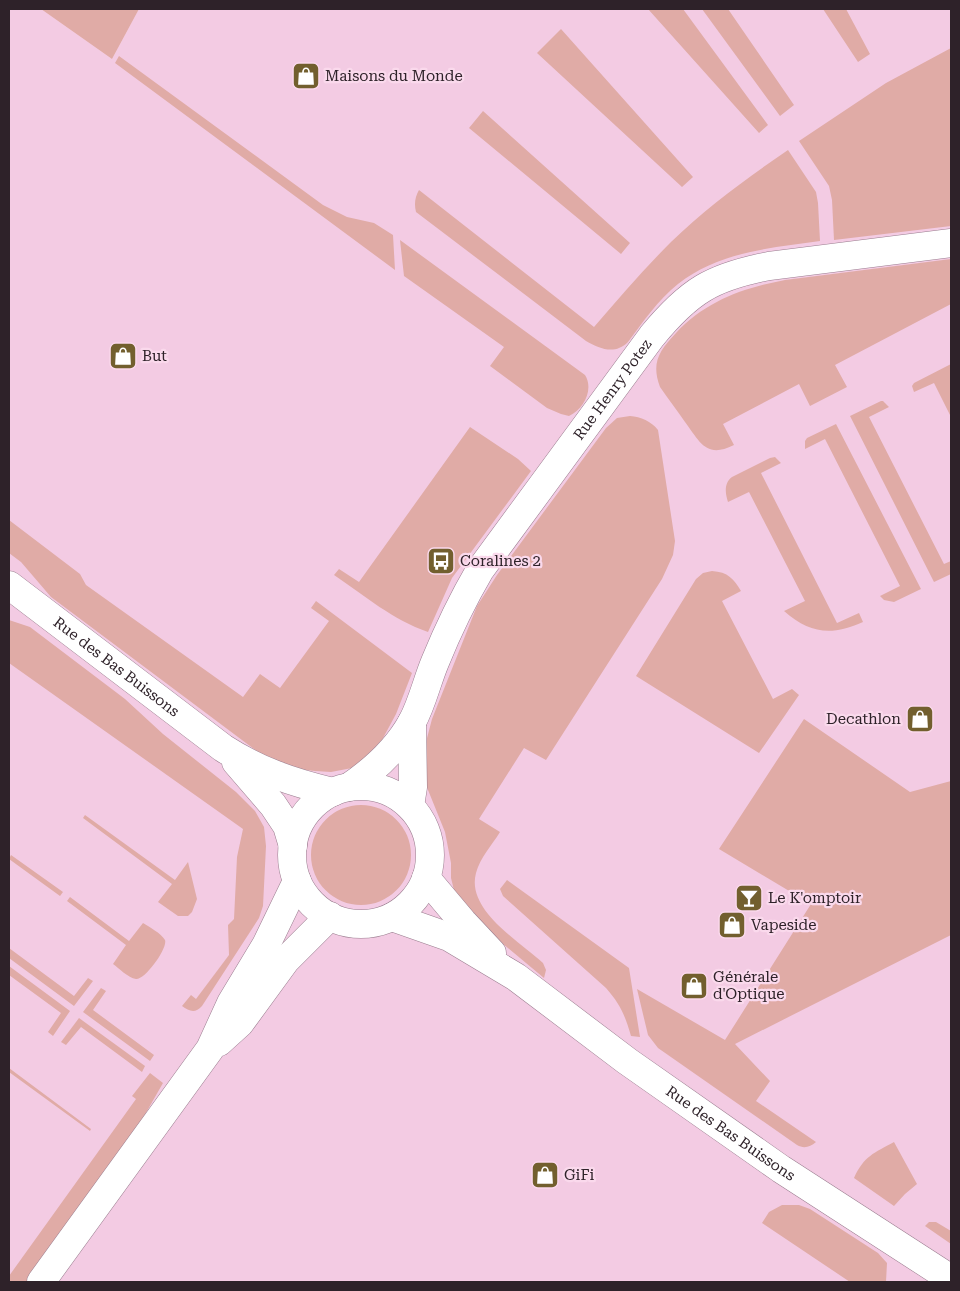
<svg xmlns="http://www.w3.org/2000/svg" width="960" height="1291" font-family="'Roboto Serif',serif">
<rect width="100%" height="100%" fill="#fad9ec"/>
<!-- built -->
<path fill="#f3cbe3" d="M 9,9 L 41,9 L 112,59 L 139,9 L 951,9 L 951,1282 L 9,1282 Z"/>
<!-- green -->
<path fill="#e0aba6" d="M 41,9 L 139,9 L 112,59 Z
M 648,9 L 683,9 L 768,125 L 759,133 Z
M 702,9 L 728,9 L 794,105 L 780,116 Z
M 823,9 L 846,9 L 870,54 L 858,62 Z
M 561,29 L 693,177 L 682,187 L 537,53 Z
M 951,48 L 951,226 L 834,240 L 832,200 L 829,186 L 799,141 L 886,83 Z
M 119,56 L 323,205 L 347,217 L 374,223 L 393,235 L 395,270 L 115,63 Z
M 483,111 L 630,243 L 621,254 L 469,128 Z
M 788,150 L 816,192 L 818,203 L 820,241 C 770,248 719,252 678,284 C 658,300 643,322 628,342 C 615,355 600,349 586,341 L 416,212 C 414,204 415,197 419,190 L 594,327 C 619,298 644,269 671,242 C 706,208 747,178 788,150 Z
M 400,240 L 585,375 C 594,389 584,409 569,416 L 561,414 L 547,408 L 490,366 L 504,347 L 404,276 Z
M 951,259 L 951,304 L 835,365 L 847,387 L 810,406 L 799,384 L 723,424 L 734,445 C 706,459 700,442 685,422 C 677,410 668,399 660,387 C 651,363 659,351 676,333 C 706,301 743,288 785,280 Z
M 951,364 L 951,417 L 934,383 L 914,392 L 912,386 L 914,383 Z
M 881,401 L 883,401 L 889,407 L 869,417 L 944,564 L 951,561 L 951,574 L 934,582 L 850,416 Z
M 630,416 C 641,417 651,421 658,430 L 675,541 L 673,555 L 662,579 L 546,760 L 524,748 L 479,819 L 500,832 C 492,845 480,858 476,873 C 466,910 519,941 543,963 L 546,970 L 544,978 L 490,933 L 461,902 L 454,890 L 451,878 L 451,863 L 445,832 L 426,785 L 424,764 L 426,742 L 432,719 L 477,606 L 497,575 L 606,428 L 617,418 Z
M 836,424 L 921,589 L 894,602 L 884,600 L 880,596 L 900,586 L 825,439 L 805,449 L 805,441 L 807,438 Z
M 470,427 L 518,459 L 531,471 L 452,578 L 428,632 C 393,620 365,596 334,575 L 339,569 L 359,582 Z
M 775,457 L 781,463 L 761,473 L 837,623 L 859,613 L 863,622 C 832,636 810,634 784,611 L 805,601 L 749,492 L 728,502 C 725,493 724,483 732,477 L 770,458 Z
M 9,520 L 80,574 L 86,585 L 243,697 L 260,674 L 280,688 L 329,621 L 311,608 L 316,601 L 412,673 L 396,714 L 382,740 L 361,762 L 352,768 L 331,772 L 315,771 L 297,769 L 266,758 L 51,597 L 21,562 L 9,553 Z
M 712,571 C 728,572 734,579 741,591 L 722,601 L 773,699 L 792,689 L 799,695 L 759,753 L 636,676 L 696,579 L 703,573 Z
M 9,620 L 30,627 L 125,699 L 163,734 L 236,792 L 255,811 L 264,827 L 266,846 L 263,906 L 259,918 L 202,1006 C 195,1014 189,1011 182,1006 L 191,995 L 196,999 L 229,955 L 228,925 L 234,919 L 237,857 L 243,829 L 9,663 Z
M 804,719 L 910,792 L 951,781 L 951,935 L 735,1044 L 770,1081 L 756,1101 L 816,1142 C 810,1147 804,1149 797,1145 L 658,1048 L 648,1035 L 637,989 L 725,1040 L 811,904 L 719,849 Z
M311 855a50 50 0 1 1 100 0a50 50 0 1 1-100 0Z
M 85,815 L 175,880 L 188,862 L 197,899 L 192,912 L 188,916 L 178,916 L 158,902 L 172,884 L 83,818 Z
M 11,855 L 63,892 L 60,896 L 9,859 Z
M 507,880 L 629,968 L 640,1037 L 631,1036 C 625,1015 620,1004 606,988 L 503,896 L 500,889 Z
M 70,897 L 129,941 L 143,923 C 149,927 161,933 165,940 C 168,948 145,980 136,979 C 128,978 119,968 113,964 L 126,945 L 67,901 Z
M 9,948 L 74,996 L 88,978 L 93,981 L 74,1006 L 9,958 Z
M 9,966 L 70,1011 L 53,1036 L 48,1032 L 61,1013 L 9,975 Z
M 101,988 L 106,991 L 93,1010 L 154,1055 L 150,1061 L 83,1012 Z
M 79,1018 L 145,1066 L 142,1072 L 81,1027 L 66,1045 L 61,1042 Z
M 9,1068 L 91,1129 L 90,1131 L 9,1072 Z
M 150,1073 L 163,1083 L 139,1125 L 122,1151 L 26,1282 L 9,1282 L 9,1276 L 136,1099 L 132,1096 Z
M 894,1142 L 917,1184 L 905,1194 L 894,1206 L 854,1178 C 864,1156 874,1153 894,1142 Z
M 782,1205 L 799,1205 L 810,1209 L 878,1253 L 887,1263 L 886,1282 L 850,1282 L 762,1223 L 769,1212 Z
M 929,1222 L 936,1222 L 951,1231 L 951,1244 L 925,1226 Z"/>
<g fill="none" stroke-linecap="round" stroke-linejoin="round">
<!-- secondary casing -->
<g stroke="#9a7d8f" stroke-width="29">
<g id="secondary">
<path id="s1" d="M 9,585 L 223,748 C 259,771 291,782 333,792"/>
<path d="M 236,762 L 273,805 L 287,826 L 293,846"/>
<circle cx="361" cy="855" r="69"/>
<path id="s2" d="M 349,787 C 374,770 397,749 412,722 C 422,704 427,681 435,662 C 448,630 463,599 480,570 L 652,336 C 689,291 712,277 769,266 L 951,243"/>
<path d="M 410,806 L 413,787 L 412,722"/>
<path d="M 426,878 L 463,922 L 492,953"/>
<path id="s3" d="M 392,917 L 449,937 L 516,977 L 627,1061 L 781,1169 L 951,1279"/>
<path d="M 219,1042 L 240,1023 L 286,960 L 330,916"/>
<path d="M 41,1282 L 210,1049 L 231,1003 L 266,945 L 297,881"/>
</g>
</g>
<!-- secondary -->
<use href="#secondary" stroke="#fff" stroke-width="28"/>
</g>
<!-- icons -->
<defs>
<g id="shop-square" transform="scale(1.4375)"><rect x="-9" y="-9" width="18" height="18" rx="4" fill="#725f2e" stroke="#fad9ec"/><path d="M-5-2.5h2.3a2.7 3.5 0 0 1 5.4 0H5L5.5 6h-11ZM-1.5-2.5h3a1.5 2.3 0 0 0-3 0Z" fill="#fff"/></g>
<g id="bus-square" transform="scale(1.4375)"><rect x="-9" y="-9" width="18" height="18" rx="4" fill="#725f2e" stroke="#fad9ec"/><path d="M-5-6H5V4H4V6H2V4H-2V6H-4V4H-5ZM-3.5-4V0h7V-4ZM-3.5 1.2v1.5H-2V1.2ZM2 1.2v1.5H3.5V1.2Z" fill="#fff"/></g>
<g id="bar-square" transform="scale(1.4375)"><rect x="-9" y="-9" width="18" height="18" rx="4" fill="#725f2e" stroke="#fad9ec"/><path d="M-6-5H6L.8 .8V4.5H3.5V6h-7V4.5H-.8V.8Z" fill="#fff"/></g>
</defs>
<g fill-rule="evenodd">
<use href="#shop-square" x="306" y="76"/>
<use href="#shop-square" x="123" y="356"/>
<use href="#bus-square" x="441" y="561"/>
<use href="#shop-square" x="920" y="719"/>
<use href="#bar-square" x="749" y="898"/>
<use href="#shop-square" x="732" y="925"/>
<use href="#shop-square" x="694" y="986"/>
<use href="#shop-square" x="545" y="1175"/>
</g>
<g text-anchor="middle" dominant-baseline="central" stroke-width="4.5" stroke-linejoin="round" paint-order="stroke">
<!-- poi labels -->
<g font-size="15" fill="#2e2229" stroke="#fad9ec" text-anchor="start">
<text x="325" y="76">Maisons du Monde</text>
<text x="142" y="356">But</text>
<text x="460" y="561">Coralines 2</text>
<text x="901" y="719" text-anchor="end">Decathlon</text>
<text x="768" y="898">Le K'omptoir</text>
<text x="751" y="925">Vapeside</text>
<text x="713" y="977">Générale<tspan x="713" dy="17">d'Optique</tspan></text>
<text x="564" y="1175">GiFi</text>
</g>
<!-- street labels -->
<g font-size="15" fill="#2e2229" stroke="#fad9ec">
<text stroke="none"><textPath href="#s2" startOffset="482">Rue Henry Potez</textPath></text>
<text stroke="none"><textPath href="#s1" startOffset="135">Rue des Bas Buissons</textPath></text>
<text stroke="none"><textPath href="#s3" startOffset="404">Rue des Bas Buissons</textPath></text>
</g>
</g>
<!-- border -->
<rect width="960" height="1291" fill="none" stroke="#2e2229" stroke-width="20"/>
</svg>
